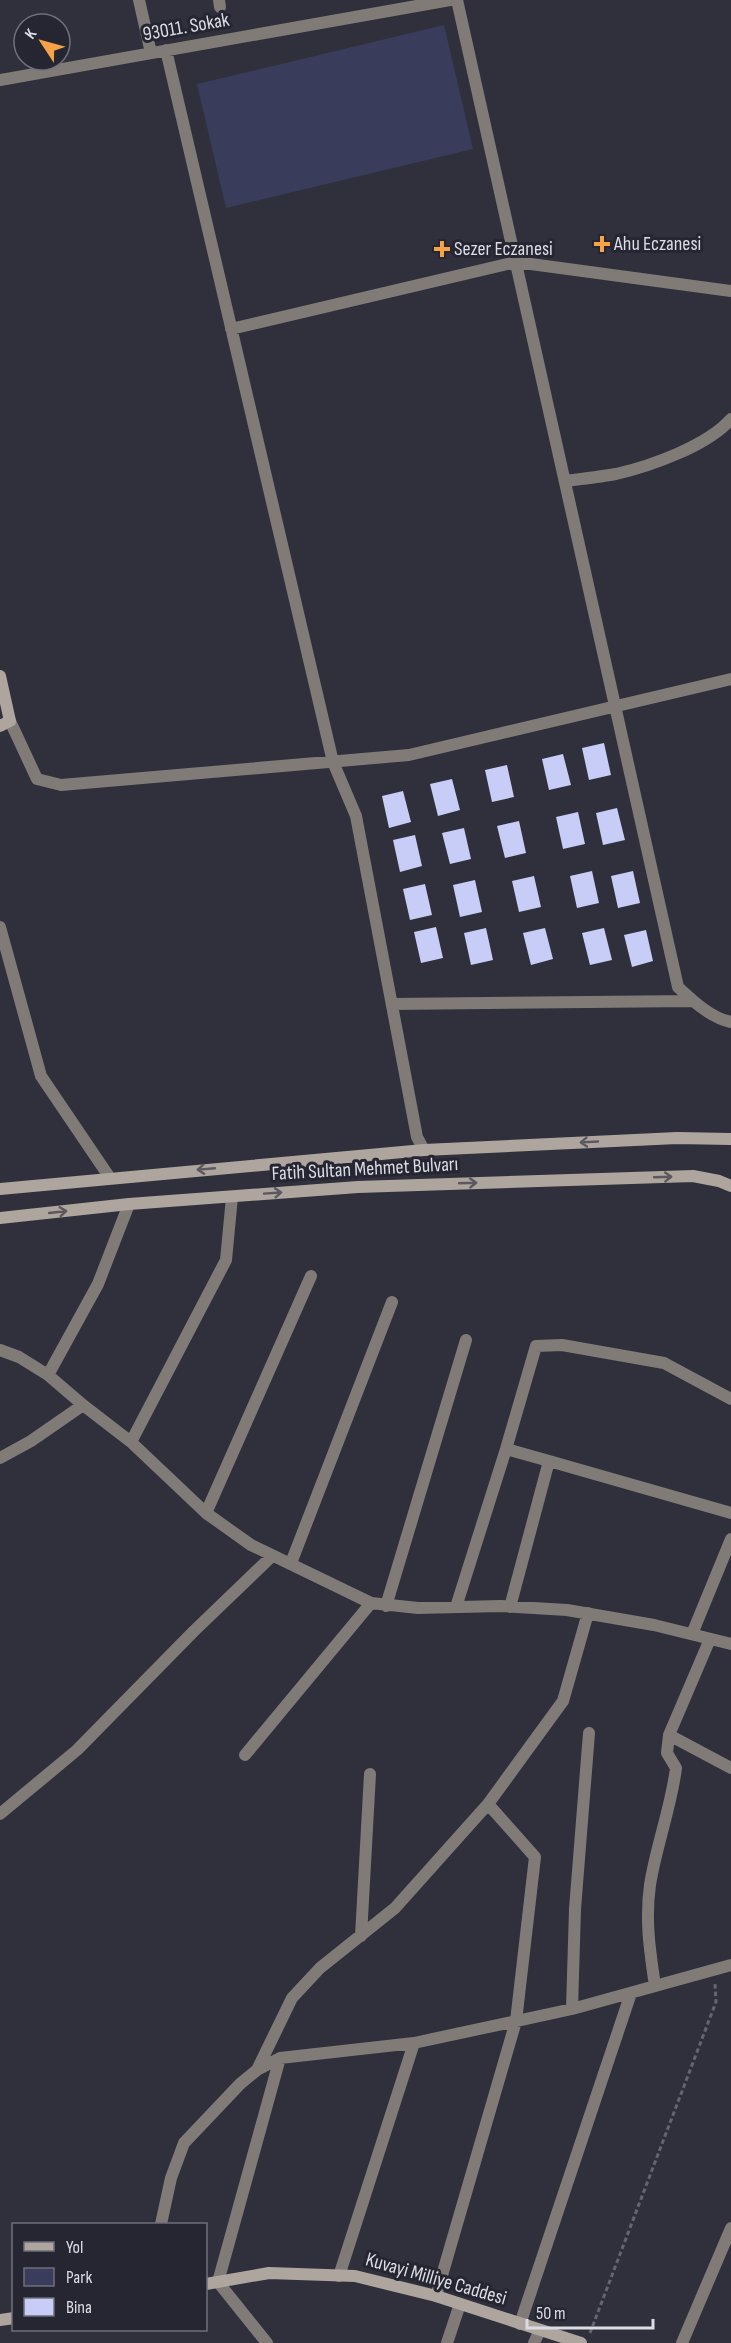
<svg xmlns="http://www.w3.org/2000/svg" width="731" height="2343" font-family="'Sofia Sans Condensed',sans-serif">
<rect width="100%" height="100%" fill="#2f303b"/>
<!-- green -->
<path fill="#3a3c5c" d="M 444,25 L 473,149 L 226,208 L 197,84 Z"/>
<!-- building -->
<path fill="#c8cdf7" d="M 604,743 L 611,775 L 589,780 L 582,748 Z
M 563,754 L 571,785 L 549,790 L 542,759 Z
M 507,765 L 514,797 L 492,802 L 485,770 Z
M 452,779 L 460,810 L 438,816 L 430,784 Z
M 403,791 L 411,822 L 389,828 L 382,796 Z
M 617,808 L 625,840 L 603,845 L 596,813 Z
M 578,812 L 585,844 L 563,849 L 556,817 Z
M 519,821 L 526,853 L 505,858 L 497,826 Z
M 464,828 L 471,859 L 450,864 L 442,833 Z
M 415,835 L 422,866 L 400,872 L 393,840 Z
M 592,871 L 599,903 L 577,908 L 570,876 Z
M 633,871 L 640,903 L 618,908 L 611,876 Z
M 534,876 L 541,907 L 519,912 L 512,881 Z
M 475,880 L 482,912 L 460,917 L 453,885 Z
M 425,884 L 432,915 L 410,920 L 403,889 Z
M 436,927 L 443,958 L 421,963 L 414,932 Z
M 486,928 L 493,960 L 471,965 L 464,933 Z
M 545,928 L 553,959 L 531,965 L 523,933 Z
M 604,928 L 612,960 L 590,965 L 582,933 Z
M 646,930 L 653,961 L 632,967 L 624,935 Z"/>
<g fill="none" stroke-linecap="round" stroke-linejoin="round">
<!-- path -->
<path stroke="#64656e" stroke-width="3" stroke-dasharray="4.5 3" stroke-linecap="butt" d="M 590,2333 L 716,2002 L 715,1984"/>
<!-- street -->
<path stroke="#807b77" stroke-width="12" d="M 139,0 L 151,53
M 219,0 L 220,7
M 457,0 L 678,987 C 693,1001 711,1018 731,1022
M 166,50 L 333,762 L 356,816 L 417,1137 L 424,1150
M 0,80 L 450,0
M 231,329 L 516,262 L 731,291
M 565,481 C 582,479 599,477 616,474 C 651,466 707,446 731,419
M 10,721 L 37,779 L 61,785 L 409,755 L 731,679
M 0,927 L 41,1076 L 110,1178
M 392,1004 L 693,1001
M 0,1350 L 19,1357 L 48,1375 L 83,1405 L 131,1442 L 206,1513 L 251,1545 L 371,1603 L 418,1608 L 501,1606 L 567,1610 L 654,1625 L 731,1644
M 48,1375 L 98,1284 L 129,1204
M 131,1442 L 226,1260 L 232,1197
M 506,1449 L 549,1461 L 510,1607
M 0,1458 L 31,1441 L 83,1405
M 549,1461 L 731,1513
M 206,1513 L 311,1276
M 291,1563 L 392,1302
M 386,1606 L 466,1340
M 456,1607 L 506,1449 L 536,1346 L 562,1345 L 664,1363 L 731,1399
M 692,1634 L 731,1539
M 669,1735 L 731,1768
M 245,1755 L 371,1603
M 0,1814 L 77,1750 L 194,1631 L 272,1556
M 361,1936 L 370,1774
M 655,1986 C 650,1952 645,1920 650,1885 C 656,1846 671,1808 676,1768 L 667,1753 L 669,1735 L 710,1639
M 572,2009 L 575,1909 L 589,1733
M 257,2070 L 292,1998 L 320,1968 L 395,1908 L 488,1804 L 563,1701 L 588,1613
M 161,2224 L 171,2178 L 184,2143 L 240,2084 L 257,2070 L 280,2058 L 414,2043 L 572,2009 L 731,1965
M 339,2276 L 414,2043
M 436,2296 L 516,2021 L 535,1857 L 488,1804
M 520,2324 L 631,1993
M 267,2343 L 218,2282 L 280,2058
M 447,2343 L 460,2304
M 534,2343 L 540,2330
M 682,2343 L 731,2228"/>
<!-- secondary -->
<path stroke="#ada59e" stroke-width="12" d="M 0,676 L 10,721 L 0,726
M 0,1189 L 424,1150 L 677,1138 L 731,1139
M 0,1218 L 129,1204 L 358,1187 L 693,1176 L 719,1181 L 731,1186
M 206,2284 L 269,2273 L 355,2276 L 436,2296 L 581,2343
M 0,2320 L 14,2318"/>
</g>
<!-- one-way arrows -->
<defs><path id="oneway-shaft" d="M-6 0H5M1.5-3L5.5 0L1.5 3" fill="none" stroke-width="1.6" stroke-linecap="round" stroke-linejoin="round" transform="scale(1.5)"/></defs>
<g stroke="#5b595d">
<use href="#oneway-shaft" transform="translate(589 1142) rotate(177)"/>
<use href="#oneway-shaft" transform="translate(206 1169) rotate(175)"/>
<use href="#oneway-shaft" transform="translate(663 1177) rotate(-2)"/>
<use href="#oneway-shaft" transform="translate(468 1183) rotate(-2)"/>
<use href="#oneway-shaft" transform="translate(273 1193) rotate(-4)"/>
<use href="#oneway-shaft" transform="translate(58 1212) rotate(-6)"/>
</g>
<!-- markers -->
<g fill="#f6a247" stroke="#252631" stroke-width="2">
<path d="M599 235h6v6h6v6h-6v6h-6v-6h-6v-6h6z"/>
<path d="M439 240h6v6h6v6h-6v6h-6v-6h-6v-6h6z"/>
</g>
<g text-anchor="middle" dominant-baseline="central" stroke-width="6" stroke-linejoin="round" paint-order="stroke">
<!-- street labels -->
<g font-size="20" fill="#dcdde4" stroke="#252631">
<text transform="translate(186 27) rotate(-10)">93011. Sokak</text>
<text transform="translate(365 1169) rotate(-3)">Fatih Sultan Mehmet Bulvarı</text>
<text transform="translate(436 2279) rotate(16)">Kuvayi Milliye Caddesi</text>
</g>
<!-- poi labels -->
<g font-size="20" fill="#dcdde4" stroke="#252631" text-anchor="start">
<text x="614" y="244">Ahu Eczanesi</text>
<text x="454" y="249">Sezer Eczanesi</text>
</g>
</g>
<!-- legend -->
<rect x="12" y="2223" width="195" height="108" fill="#252631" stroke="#6e6f79" stroke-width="1.5"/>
<rect x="24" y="2242" width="30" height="9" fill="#ada59e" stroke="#6e6f79" stroke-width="1.5"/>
<text x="66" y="2253" font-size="18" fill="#dcdde4">Yol</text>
<rect x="24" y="2268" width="30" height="18" fill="#3a3c5c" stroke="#6e6f79" stroke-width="1.5"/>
<text x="66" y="2283" font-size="18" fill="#dcdde4">Park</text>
<rect x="24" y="2298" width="30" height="18" fill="#c8cdf7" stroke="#6e6f79" stroke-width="1.5"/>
<text x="66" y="2313" font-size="18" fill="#dcdde4">Bina</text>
<!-- north arrow -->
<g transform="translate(42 42) rotate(306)"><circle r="28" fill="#252631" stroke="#6e6f79" stroke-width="1.5"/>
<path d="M0-4.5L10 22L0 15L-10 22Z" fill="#f6a247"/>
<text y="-9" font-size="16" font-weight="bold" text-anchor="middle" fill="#dcdde4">K</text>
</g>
<!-- scale -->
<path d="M527 2319v9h126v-9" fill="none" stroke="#dcdde4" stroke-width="3"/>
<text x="536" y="2319" font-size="18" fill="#dcdde4" stroke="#252631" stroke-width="4.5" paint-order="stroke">50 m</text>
</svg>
